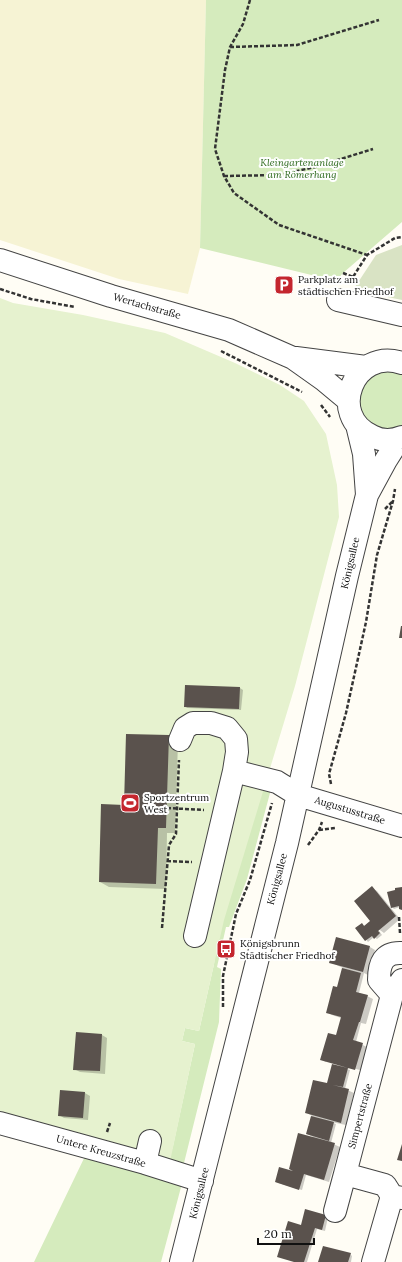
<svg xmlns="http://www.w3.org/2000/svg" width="402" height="1262" font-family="Lora,serif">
<rect width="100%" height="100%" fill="#fffdf5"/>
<!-- farmland -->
<path fill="#f6f3d4" d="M 0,0 L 206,0 L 200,248 L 188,294 L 119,279 L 0,240 Z"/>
<!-- green -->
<path fill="#d5ebbd" d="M 206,0 L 402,0 L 402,222 L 343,273 L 336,281 L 200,248 Z
M 385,372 L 394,372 L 402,375 L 402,427 L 381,430 L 362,415 L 358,401 L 364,383 L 376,374 Z
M 238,789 L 269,789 L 270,793 L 247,879 L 229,927 L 226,927 L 217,967 L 221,969 L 219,1022 L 183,1167 L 168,1163 L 173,1146 L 195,1044 L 182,1041 L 185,1028 L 199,1031 L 214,964 Z
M 89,1148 L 184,1176 L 161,1262 L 34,1262 Z"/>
<!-- cemetery -->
<path fill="#d9e3c4" d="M 402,245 L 402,300 L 353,290 L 376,255 Z"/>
<!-- pitch -->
<path fill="#e6f2cf" d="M 0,298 L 13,303 L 83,315 L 165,333 L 235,363 L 280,385 L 304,401 L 326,434 L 337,485 L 339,517 L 295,686 L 224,920 L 199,1031 L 185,1028 L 182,1041 L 195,1044 L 168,1171 L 0,1123 Z"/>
<!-- shadow -->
<path fill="#0003" d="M 186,686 L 240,688 L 243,690 L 241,710 L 187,708 L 185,706 Z
M 168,736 L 178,742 L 175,833 L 167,833 L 166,889 L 109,887 L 100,882 L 125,806 Z
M 372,888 L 377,891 L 400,919 L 384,933 L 377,928 L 382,935 L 377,939 L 374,937 L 368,942 L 356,928 L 362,924 L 365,926 L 370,922 Z
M 402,888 L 402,909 L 400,907 L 394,909 L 392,907 Z
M 370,947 L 375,950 L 368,975 L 364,973 L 359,993 L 367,996 L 373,999 L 366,1024 L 361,1023 L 356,1042 L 367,1047 L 361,1072 L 360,1070 L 326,1061 L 326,1062 L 322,1060 L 341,1037 L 341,1018 L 332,1015 L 327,1012 L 344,989 L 339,986 L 343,968 L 330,962 Z
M 102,1035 L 107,1038 L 105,1074 L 80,1072 L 74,1069 Z
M 333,1065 L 350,1070 L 345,1089 L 354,1093 L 346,1125 L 331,1122 L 336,1124 L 331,1143 L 340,1147 L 329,1182 L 306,1175 L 302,1190 L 278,1183 L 276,1182 L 295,1173 L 313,1137 L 307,1134 L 312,1116 L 306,1112 L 334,1085 L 329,1082 Z
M 61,1091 L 85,1093 L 90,1096 L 88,1120 L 64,1118 L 59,1115 Z
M 306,1210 L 328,1217 L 325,1231 L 317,1229 L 307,1262 L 295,1262 Z
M 350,1254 L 352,1256 L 351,1262 L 320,1262 Z"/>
<!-- building -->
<path fill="#5a524d" d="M 401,626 L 402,626 L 402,638 L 399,638 Z
M 185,685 L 240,687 L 239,709 L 184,707 Z
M 126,734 L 169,735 L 166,828 L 158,828 L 156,884 L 99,882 L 101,804 L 124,805 Z
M 372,886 L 396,916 L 378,931 L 380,933 L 374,939 L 372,936 L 365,941 L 355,928 L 362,923 L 364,926 L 370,921 L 354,901 Z
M 402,887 L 402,910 L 399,909 L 399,906 L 391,908 L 387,892 L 395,890 L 395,888 Z
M 336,937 L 370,946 L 363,972 L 329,963 Z
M 342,968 L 361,973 L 356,992 L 368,995 L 360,1022 L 359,1022 L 353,1040 L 363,1043 L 355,1070 L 320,1060 L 328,1033 L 336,1035 L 341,1017 L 326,1013 L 333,986 L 337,987 Z
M 76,1032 L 102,1034 L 100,1071 L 73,1070 Z
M 332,1064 L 348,1068 L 343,1087 L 333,1085 L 349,1089 L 341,1123 L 305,1113 L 313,1080 L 327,1083 Z
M 60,1090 L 85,1092 L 83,1118 L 58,1116 Z
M 311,1116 L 334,1122 L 329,1141 L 306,1134 Z
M 298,1133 L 335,1143 L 324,1180 L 304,1174 L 299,1190 L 275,1182 L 279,1167 L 293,1171 L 289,1169 Z
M 402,1144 L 402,1161 L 397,1160 Z
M 305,1209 L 326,1215 L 322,1230 L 315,1228 L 304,1262 L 294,1262 L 277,1257 L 288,1221 L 301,1225 Z
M 323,1246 L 351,1253 L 348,1262 L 318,1262 Z"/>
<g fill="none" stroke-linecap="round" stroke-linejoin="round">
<!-- minor casing -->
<g stroke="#444" stroke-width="24">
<path id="minor" d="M 0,260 L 111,296 L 229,330 L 293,358 L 324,380 L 348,400
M 338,300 L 402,315
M 296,358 L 366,367
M 402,363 C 353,347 327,416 372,436 C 381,441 392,441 402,437
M 357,425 L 364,454 L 367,495
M 180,740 L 185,728 L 193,723 L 211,723 L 227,728 L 236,739 L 237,752 L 234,771 L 195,936
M 234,771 L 277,782 L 298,795 L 402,826
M 402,980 L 392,995 L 345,1174 L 385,1185 L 392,1196 L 402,1198
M 392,995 L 379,980 C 379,964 383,952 402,953
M 0,1123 L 145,1163 L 202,1181
M 145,1163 L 150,1141
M 335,1211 L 345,1174
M 181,1262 L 287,843 L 347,576 L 367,495 L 386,460 L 400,438
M 373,1262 L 392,1196"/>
</g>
<!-- path -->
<path stroke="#333" stroke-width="2.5" stroke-dasharray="4 2" stroke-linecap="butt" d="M 250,0 L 243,24 L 230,47 L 225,70 L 215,149 L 224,176 L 234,193 L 279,225 L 367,255
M 230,47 L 297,45 L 379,20
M 224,176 L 279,175 L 315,167 L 373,149
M 343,273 L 353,277
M 351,282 L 353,277 L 367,255 L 395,238 L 402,237
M 0,289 L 31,299 L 75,307
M 221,351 L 302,392
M 321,405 L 330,417
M 385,509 L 393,501
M 331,784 L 329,774 L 346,713 L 366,622 L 377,555 L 393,501 L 395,489
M 167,808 L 204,810
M 319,830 L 335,828
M 308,845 L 319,830 L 322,822
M 167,861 L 192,862
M 399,917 L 400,933
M 162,928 L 169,845 L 176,834 L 179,760
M 223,1007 L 223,976 L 236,914 L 250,880 L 272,803
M 107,1132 L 110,1123"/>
<!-- minor -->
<use href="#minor" stroke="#fff" stroke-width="22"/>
</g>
<!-- icons -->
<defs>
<g id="parking-square" transform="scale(1)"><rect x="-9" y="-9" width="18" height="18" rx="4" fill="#c4262e" stroke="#fff"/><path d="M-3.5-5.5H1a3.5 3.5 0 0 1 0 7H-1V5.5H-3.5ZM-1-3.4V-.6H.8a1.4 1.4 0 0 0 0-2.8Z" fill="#fff"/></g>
<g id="stadium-square" transform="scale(1)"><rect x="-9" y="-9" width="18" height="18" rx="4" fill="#c4262e" stroke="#fff"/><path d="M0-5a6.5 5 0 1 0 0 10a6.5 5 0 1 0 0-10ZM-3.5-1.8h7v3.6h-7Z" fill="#fff"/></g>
<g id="bus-square" transform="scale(1)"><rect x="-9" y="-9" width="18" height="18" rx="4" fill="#c4262e" stroke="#fff"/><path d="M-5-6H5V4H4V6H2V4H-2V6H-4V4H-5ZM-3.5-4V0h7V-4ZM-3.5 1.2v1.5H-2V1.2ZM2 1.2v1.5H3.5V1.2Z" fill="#fff"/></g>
</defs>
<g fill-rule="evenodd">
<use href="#parking-square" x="284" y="285"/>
<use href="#stadium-square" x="130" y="803"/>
<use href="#bus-square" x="226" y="949"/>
</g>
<g text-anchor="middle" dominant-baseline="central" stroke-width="4" stroke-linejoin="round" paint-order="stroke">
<!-- park labels -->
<g font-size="10" font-style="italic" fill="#2f6b1f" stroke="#fff">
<text x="302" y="162">Kleingartenanlage<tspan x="302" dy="12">am Römerhang</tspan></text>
</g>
<!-- poi labels -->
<g font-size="10" fill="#111" stroke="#fff" text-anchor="start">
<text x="298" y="279">Parkplatz am<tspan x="298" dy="12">städtischen Friedhof</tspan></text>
<text x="144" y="797">Sportzentrum<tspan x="144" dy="12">West</tspan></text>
<text x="240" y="943">Königsbrunn<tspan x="240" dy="12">Städtischer Friedhof</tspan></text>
</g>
<!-- street labels -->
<g font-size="10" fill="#111" stroke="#fff">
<text transform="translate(147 306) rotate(16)">Wertachstraße</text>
<text transform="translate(350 563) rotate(-77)">Königsallee</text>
<text transform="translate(350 810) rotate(17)">Augustusstraße</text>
<text transform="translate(277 879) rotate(-75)">Königsallee</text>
<text transform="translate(360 1116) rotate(-75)">Simpertstraße</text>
<text transform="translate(101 1151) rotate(16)">Untere Kreuzstraße</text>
<text transform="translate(199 1193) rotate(-76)">Königsallee</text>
</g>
</g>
<!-- scale -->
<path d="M258 1238v6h56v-6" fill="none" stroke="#111111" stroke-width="2"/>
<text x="264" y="1238" font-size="12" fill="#111111" stroke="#ffffff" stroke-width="3" paint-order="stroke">20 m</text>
</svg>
